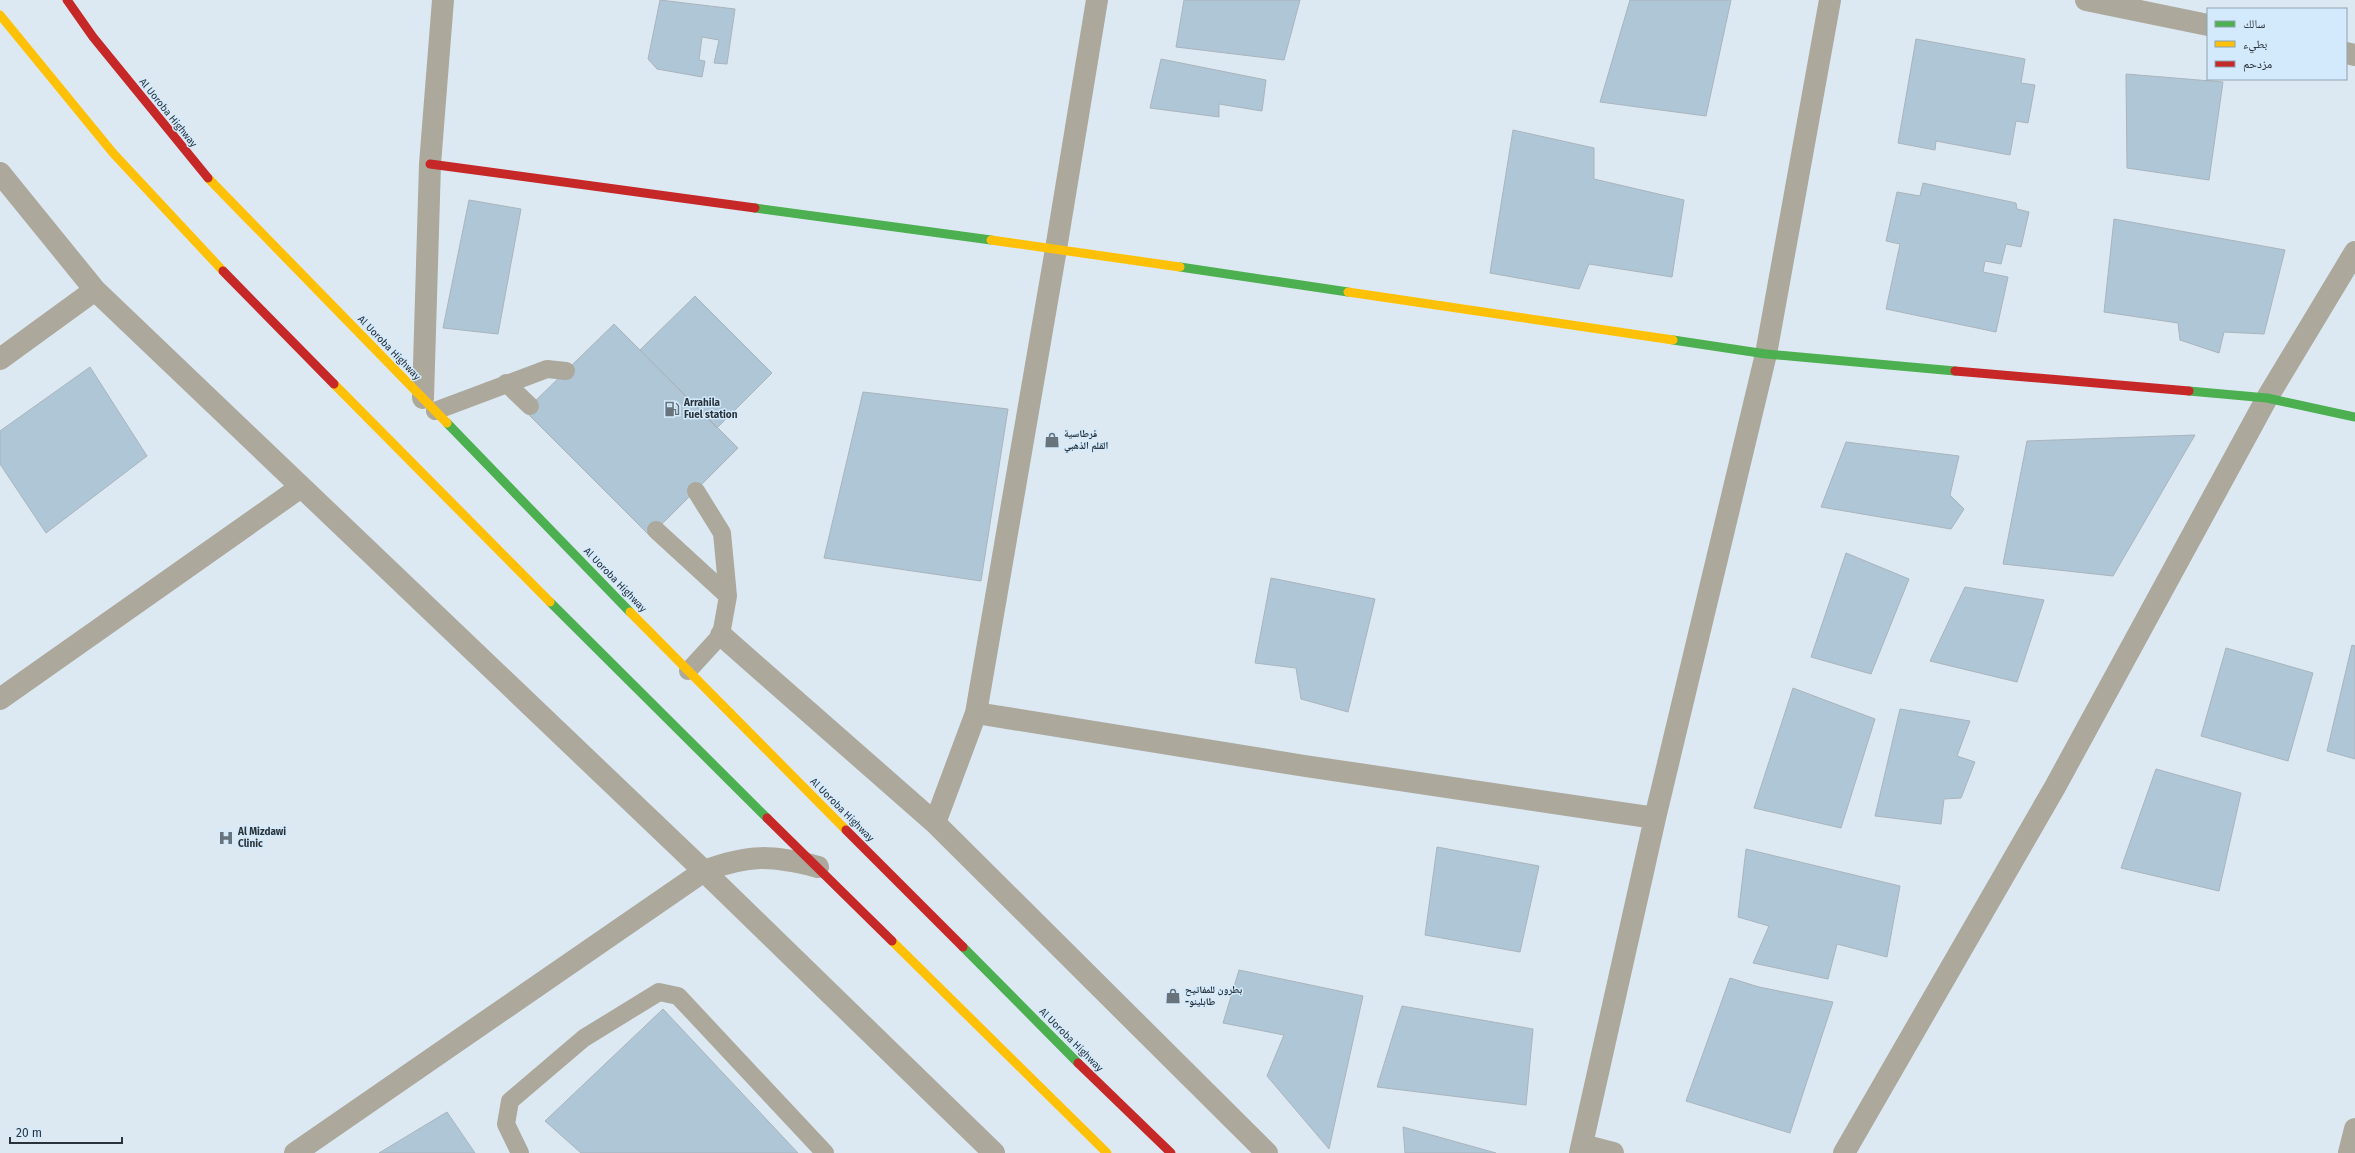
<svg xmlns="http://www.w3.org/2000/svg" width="2355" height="1153" font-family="'Fira Sans','Noto Naskh Arabic',sans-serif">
<rect width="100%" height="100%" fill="#dce9f3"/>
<!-- building -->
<path fill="#aec6d6" stroke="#aab4bc" d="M 660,0 L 735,9 L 727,64 L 714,63 L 719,40 L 702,37 L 699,60 L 705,61 L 702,77 L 657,69 L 648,59 Z
M 1184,0 L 1300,0 L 1284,60 L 1176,47 Z
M 1630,0 L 1731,0 L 1706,116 L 1600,102 Z
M 1916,39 L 2025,59 L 2021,83 L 2035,85 L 2028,123 L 2016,121 L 2010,155 L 1936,141 L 1935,150 L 1898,143 Z
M 1161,59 L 1266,80 L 1262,111 L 1219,104 L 1219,117 L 1150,108 Z
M 2126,74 L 2223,82 L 2209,180 L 2127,168 Z
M 1513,130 L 1594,148 L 1594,179 L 1684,200 L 1672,277 L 1589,264 L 1579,289 L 1490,273 Z
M 1923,183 L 2016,203 L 2017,209 L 2029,212 L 2021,247 L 2006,244 L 2001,264 L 1985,261 L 1983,272 L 2008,277 L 1996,332 L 1886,309 L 1900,244 L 1886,241 L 1897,192 L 1920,196 Z
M 469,200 L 521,209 L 498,334 L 443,328 Z
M 2114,219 L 2285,250 L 2264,334 L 2224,332 L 2219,353 L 2180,340 L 2178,323 L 2104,312 Z
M 695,296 L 772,373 L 717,428 L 640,350 Z
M 614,324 L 738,448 L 650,536 L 525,411 Z
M 90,367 L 147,456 L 46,533 L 0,464 L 0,431 Z
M 863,392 L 1008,409 L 981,581 L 824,558 Z
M 2195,435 L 2113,576 L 2003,564 L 2027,441 Z
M 1846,442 L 1959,456 L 1950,495 L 1964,509 L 1951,529 L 1821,507 Z
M 1846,553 L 1909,579 L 1871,674 L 1811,657 Z
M 1271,578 L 1375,599 L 1348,712 L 1301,699 L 1296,668 L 1255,663 Z
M 1965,587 L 2044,600 L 2017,682 L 1930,661 Z
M 2352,645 L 2355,646 L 2355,759 L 2327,751 Z
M 2226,648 L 2313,673 L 2288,761 L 2201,736 Z
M 1793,688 L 1875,719 L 1841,828 L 1754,808 Z
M 1900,709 L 1970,721 L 1957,756 L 1975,762 L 1961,798 L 1944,799 L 1941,824 L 1875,816 Z
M 2156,769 L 2241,793 L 2219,891 L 2121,868 Z
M 1437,847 L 1539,866 L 1520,952 L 1425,935 Z
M 1746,849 L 1900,886 L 1887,957 L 1837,944 L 1828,979 L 1753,963 L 1769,926 L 1738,917 Z
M 1239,970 L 1363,996 L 1329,1149 L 1267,1076 L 1284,1035 L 1223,1023 Z
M 1730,978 L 1759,987 L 1833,1002 L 1790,1133 L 1686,1101 Z
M 1402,1006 L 1533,1029 L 1526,1105 L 1377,1087 Z
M 663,1009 L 798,1153 L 581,1153 L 545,1121 Z
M 447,1112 L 475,1153 L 379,1153 Z
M 1403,1127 L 1496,1153 L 1405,1153 Z"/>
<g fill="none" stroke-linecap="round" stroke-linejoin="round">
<!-- lane -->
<path stroke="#aca89c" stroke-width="18" d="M 506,383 L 530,406
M 435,411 L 547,369 L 566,371
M 656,530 L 728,596
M 688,671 L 721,635 L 728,596 L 722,533 L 696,491
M 520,1153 L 506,1124 L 510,1101 L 584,1038 L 659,992 L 678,996 L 825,1153"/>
<!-- street -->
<path stroke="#aca89c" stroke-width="22" d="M 2086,0 L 2208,25
M 2346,53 L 2355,55
M 0,173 L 95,290 L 704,871 L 994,1153
M 0,359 L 95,290
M 423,398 L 430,164 L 443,0
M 721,635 L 935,823 L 1267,1153
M 0,699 L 301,487
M 976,713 L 1305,766 L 1655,818
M 935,823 L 976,713 L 1056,249 L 1097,0
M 1582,1145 L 1613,1153
M 295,1153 L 704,871 C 749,854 772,855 818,867
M 1580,1153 L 1655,818 L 1766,354 L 1830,0
M 1844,1153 L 2055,787 L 2267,398 L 2355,252
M 2349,1153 L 2355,1129"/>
<!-- fast -->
<path stroke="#4caf50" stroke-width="9" d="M 755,208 L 991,240
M 1180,267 L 1348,292
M 1673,340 L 1766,354 L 1955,371
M 2189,391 L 2267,398 L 2355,417
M 447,423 L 630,612
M 550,602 L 767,818
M 963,947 L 1078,1063"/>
<!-- slow -->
<path stroke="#ffc107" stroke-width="9" d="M 0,15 L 113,153 L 223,271
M 208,178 L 447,423
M 991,240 L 1180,267
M 1348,292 L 1673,340
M 334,384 L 550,602
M 630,612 L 846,830
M 892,941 L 1107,1153"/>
<!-- jam -->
<path stroke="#c62828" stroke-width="9" d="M 67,0 L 93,37 L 208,178
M 430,164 L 755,208
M 223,271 L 334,384
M 1955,371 L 2189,391
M 767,818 L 892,941
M 846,830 L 963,947
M 1078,1063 L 1171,1153"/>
</g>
<!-- icons -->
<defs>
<g id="fuel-bare" transform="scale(1.2)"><path d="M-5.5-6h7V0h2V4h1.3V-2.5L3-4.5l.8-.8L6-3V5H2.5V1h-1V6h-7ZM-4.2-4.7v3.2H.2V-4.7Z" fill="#68737b" stroke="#d3eafc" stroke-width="2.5" paint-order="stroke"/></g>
<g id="shop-bare" transform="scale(1.2)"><path d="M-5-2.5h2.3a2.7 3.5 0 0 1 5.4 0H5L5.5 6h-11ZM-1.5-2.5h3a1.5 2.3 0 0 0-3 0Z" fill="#68737b" stroke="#d3eafc" stroke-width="2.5" paint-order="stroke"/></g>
<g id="hospital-bare" transform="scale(1.2)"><path d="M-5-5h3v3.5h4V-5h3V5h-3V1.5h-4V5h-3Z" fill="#68737b" stroke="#d3eafc" stroke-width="2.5" paint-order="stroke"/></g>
</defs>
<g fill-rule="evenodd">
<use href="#fuel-bare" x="672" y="409"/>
<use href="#shop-bare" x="1052" y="440"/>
<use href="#hospital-bare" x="226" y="838"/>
<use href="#shop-bare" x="1173" y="996"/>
</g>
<g text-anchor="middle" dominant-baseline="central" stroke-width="3" stroke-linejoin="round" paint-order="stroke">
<!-- street labels -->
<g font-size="10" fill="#2a333a" stroke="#d3eafc">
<text transform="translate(168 113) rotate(51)">Al Uoroba Highway</text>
<text transform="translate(389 348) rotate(46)">Al Uoroba Highway</text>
<text transform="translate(615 580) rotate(46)">Al Uoroba Highway</text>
<text transform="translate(842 810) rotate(45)">Al Uoroba Highway</text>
<text transform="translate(1071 1040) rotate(45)">Al Uoroba Highway</text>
</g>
<!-- poi labels -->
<g font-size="10" font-weight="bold" fill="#2a333a" stroke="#d3eafc" text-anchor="start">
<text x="684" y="403">Arrahila<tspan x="684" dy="12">Fuel station</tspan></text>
<text x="1064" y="434">قرطاسية<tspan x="1064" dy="12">القلم الذهبي</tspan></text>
<text x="238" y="832">Al Mizdawi<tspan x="238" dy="12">Clinic</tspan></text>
<text x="1185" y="990">بطرون للمفاتيح<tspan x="1185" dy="12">-طابلينو</tspan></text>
</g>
</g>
<!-- legend -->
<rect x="2207" y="8" width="140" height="72" fill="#d3eafc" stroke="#8fa1ae"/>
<rect x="2215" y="21" width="20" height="6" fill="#4caf50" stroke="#8fa1ae"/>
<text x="2243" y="28" font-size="12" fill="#2a333a">سالك</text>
<rect x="2215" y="41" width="20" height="6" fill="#ffc107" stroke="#8fa1ae"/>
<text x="2243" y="48" font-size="12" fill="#2a333a">بطيء</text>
<rect x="2215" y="61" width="20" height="6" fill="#c62828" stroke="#8fa1ae"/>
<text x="2243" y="68" font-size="12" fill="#2a333a">مزدحم</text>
<!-- scale -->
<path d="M10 1137v6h112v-6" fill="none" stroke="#2a333a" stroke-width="2"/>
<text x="16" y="1137" font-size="12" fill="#2a333a" stroke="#d3eafc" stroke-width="3" paint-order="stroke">20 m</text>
</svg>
